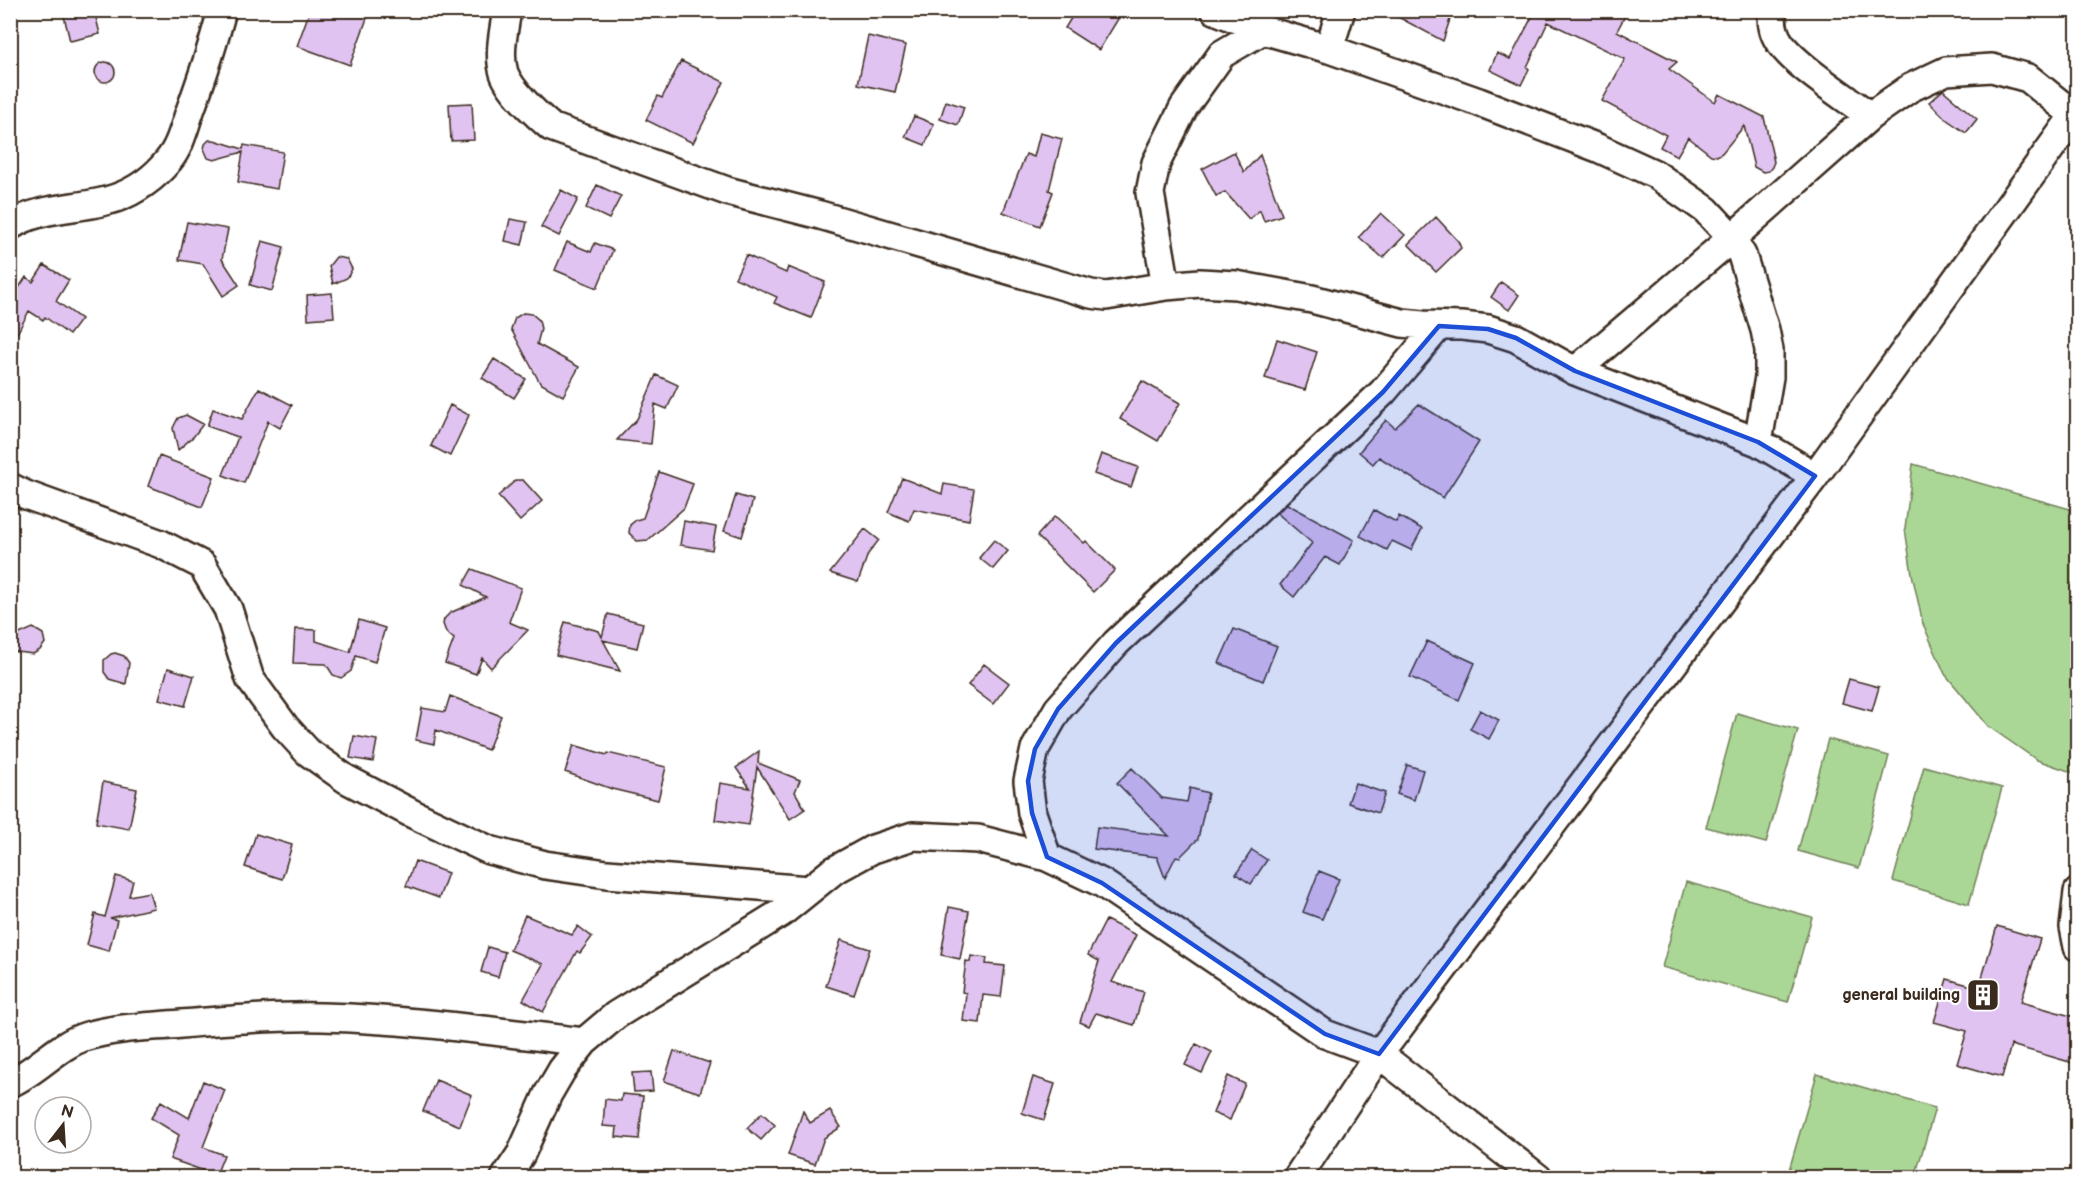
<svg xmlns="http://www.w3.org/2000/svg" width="2088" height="1188" font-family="'Balsamiq Sans',sans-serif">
<rect width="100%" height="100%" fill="#fff"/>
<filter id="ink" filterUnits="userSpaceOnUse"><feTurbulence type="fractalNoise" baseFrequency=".0167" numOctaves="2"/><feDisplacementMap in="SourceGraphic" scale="12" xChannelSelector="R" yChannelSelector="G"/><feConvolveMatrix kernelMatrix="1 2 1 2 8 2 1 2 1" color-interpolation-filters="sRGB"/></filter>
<g filter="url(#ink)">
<!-- garden -->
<path fill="#abd796" stroke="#73805a" stroke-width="1.5" d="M 1913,464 L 2077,511 L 2077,774 L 2037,760 L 1988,726 L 1945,674 L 1923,624 L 1912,574 L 1905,529 Z
M 1737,713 L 1798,730 L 1766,843 L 1706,827 Z
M 1828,739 L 1889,756 L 1859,868 L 1798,851 Z
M 1924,766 L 2002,788 L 1969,904 L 1893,881 Z
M 1686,882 L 1812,917 L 1788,1002 L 1662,967 Z
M 1817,1074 L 1935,1108 L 1915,1177 L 1787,1177 Z"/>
<!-- building -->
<path fill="#e0c3f1" stroke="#3b2a1e" stroke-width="1.5" d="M 86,10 L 94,10 L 100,34 L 70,41 L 64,16 Z
M 310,10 L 370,10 L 350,65 L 297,46 Z
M 1076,10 L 1104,10 L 1118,19 L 1099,50 L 1065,28 Z
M 1385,10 L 1453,10 L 1443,41 Z
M 1524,10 L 1628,10 L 1617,31 L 1677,62 L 1669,69 L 1715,102 L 1719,94 L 1764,117 L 1774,162 L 1772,167 L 1769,171 L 1763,172 L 1754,167 L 1744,126 L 1722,153 L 1717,156 L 1711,155 L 1688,137 L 1677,156 L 1660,147 L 1666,135 L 1602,101 L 1625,59 L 1548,22 L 1527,67 L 1529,69 L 1521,85 L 1490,70 L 1497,53 L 1510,59 L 1533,15 Z
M 868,36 L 906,45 L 895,92 L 858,84 Z
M 681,61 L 724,82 L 693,143 L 646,120 L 658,96 L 662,98 Z
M95 72a10 10 0 1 1 20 0a10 10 0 1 1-20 0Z
M 1943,90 L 1977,119 L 1966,133 L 1946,119 L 1929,102 Z
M 946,101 L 964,107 L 958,125 L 940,119 Z
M 472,103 L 474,140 L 451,141 L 449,104 Z
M 914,116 L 934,124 L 925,145 L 905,137 Z
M 1040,133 L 1062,139 L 1049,190 L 1053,192 L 1040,226 L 1003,212 L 1026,154 L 1034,157 Z
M 209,140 L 214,140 L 243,149 L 244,145 L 283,152 L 277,189 L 238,182 L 243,152 L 214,160 L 208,158 L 204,149 L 205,144 Z
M 1234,152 L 1244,172 L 1260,155 L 1282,215 L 1264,221 L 1260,210 L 1249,219 L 1225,192 L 1216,196 L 1202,169 Z
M 597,185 L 621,196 L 609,219 L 586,208 Z
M 561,190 L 578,199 L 559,236 L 541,227 Z
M 1381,213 L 1405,235 L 1383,258 L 1359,237 Z
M 1436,217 L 1458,241 L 1461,248 L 1436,272 L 1408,244 Z
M 510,219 L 527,222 L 522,245 L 505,241 Z
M 187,222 L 228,229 L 222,259 L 239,285 L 223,296 L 203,264 L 179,260 Z
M 262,241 L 284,247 L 272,291 L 250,285 Z
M 567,242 L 591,252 L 595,243 L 613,250 L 597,288 L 555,270 Z
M 746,255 L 786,273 L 788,267 L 825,282 L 811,318 L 774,303 L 777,297 L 735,278 Z
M 336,257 L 347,259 L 352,269 L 347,278 L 333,284 L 329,266 Z
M 44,265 L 69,280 L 56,301 L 81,319 L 69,335 L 45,317 L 43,320 L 29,311 L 10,347 L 10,301 L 26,277 L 33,282 Z
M 1501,282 L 1519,295 L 1509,310 L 1491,297 Z
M 332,293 L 334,317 L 308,319 L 307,295 Z
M 523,313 L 532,314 L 539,320 L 541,329 L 537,344 L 579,367 L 563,396 L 540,383 L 511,329 L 515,318 Z
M 1277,339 L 1317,352 L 1305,390 L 1265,378 Z
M 494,359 L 526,379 L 514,398 L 482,378 Z
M 656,375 L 678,385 L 667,409 L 655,404 L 651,444 L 617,440 L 637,419 Z
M 1142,381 L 1180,403 L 1158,441 L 1120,419 Z
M 259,388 L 292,405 L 280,428 L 268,421 L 244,483 L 223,475 L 238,437 L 207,426 L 213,409 L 242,419 Z
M 1419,404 L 1479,442 L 1443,498 L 1379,457 L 1373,464 L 1359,452 L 1386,420 L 1395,428 Z
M 450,405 L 469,415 L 450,456 L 431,446 Z
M 186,415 L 203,424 L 194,436 L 178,450 L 173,428 L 178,418 Z
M 1101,454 L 1138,467 L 1131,487 L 1094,474 Z
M 159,456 L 214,477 L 202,507 L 148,486 Z
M 659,472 L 693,484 L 684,508 L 648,540 L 637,541 L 629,533 L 630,525 L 636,520 L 643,518 Z
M 902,478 L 942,494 L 944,484 L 974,489 L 969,520 L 914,509 L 909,521 L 888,512 Z
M 516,480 L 523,480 L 542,501 L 520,521 L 498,496 Z
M 736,495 L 753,500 L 742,537 L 724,531 Z
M 1287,504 L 1354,540 L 1340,565 L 1325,557 L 1294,597 L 1280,585 L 1312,543 L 1277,513 Z
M 1374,510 L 1396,522 L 1399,516 L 1422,529 L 1411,550 L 1392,541 L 1387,550 L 1360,536 Z
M 1055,516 L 1084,543 L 1086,541 L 1115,570 L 1093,592 L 1037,536 Z
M 684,521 L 716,527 L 712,550 L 680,545 Z
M 865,529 L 879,540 L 868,554 L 858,582 L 830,573 Z
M 994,540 L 1008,551 L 993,569 L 979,558 Z
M 472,569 L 521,588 L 509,622 L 528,630 L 491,668 L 482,658 L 476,674 L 445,663 L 454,639 L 446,632 L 443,624 L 444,619 L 450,613 L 486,597 L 463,585 Z
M 608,614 L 643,623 L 637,648 L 603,640 L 620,671 L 556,655 L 565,622 L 599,631 L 602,637 Z
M 359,620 L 385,628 L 375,662 L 356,656 L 351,671 L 341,678 L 333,675 L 326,664 L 293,663 L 295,629 L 316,630 L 316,641 L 350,652 Z
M 33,628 L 43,634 L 45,643 L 40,650 L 33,654 L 10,651 L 10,638 Z
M 1234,629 L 1277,646 L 1263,681 L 1219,663 Z
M 1427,641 L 1475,663 L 1459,700 L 1410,677 Z
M 115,653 L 124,656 L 129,663 L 126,684 L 109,679 L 104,672 L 104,660 L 111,654 Z
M 984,664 L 1009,683 L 993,704 L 968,685 Z
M 168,668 L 194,676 L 185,706 L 159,699 Z
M 1849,679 L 1879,687 L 1872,711 L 1842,703 Z
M 450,696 L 501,716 L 488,750 L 436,730 L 434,744 L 416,740 L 422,708 L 445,712 Z
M 1480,710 L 1499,720 L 1489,739 L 1470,729 Z
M 354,736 L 377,740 L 373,762 L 350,758 Z
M 574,745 L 607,755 L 608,753 L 666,767 L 658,800 L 612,789 L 565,772 Z
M 759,751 L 758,763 L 800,780 L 795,792 L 805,809 L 790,819 L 757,767 L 749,825 L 715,820 L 720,783 L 750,788 L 736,768 Z
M 1407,765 L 1423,770 L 1414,800 L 1397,794 Z
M 1132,768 L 1162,798 L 1187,802 L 1190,788 L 1208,793 L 1198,839 L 1180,857 L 1176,856 L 1165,878 L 1157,857 L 1094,849 L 1097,827 L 1169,836 L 1117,783 Z
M 103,782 L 137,789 L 129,829 L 96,823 Z
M 1355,783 L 1385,793 L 1378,813 L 1348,803 Z
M 256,834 L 292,845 L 282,879 L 245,867 Z
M 1252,850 L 1267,860 L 1251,884 L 1236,874 Z
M 415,861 L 448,873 L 439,898 L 406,886 Z
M 1319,871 L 1339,879 L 1322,919 L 1303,912 Z
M 116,876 L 133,881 L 129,896 L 149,892 L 154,908 L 110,918 L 117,920 L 109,951 L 87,945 L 95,914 L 105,917 Z
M 949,907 L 969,911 L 960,959 L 941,955 Z
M 525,915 L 572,935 L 578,926 L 592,937 L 580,953 L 577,951 L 543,1012 L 523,1000 L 543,964 L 510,950 Z
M 1106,920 L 1136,935 L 1112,982 L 1144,992 L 1134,1025 L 1096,1013 L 1089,1026 L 1080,1022 L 1099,961 L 1088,955 Z
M 1997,926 L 2040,939 L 2021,1002 L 2078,1018 L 2078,1049 L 2073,1063 L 2011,1045 L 2002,1077 L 1957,1064 L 1967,1031 L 1934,1022 L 1947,979 L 1979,988 Z
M 841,940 L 870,949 L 854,995 L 826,986 Z
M 488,947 L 505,952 L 498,977 L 481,972 Z
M 971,956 L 987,958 L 986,964 L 1005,966 L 1001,997 L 983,995 L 980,1023 L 963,1021 L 966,993 L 962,992 L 966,961 L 970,962 Z
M 1196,1044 L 1212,1052 L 1202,1073 L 1185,1065 Z
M 674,1051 L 710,1063 L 700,1093 L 664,1081 Z
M 651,1072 L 653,1091 L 634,1092 L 632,1073 Z
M 1228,1076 L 1245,1084 L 1230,1120 L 1213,1113 Z
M 1033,1077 L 1055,1084 L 1044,1120 L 1022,1113 Z
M 436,1080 L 472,1095 L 460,1126 L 423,1111 Z
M 203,1081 L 225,1090 L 203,1147 L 224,1155 L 216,1175 L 170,1159 L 179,1135 L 151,1118 L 161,1101 L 189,1118 Z
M 622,1094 L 643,1096 L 639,1139 L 616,1137 L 617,1127 L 603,1126 L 605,1099 L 621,1101 Z
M 803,1111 L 810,1123 L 830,1111 L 841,1127 L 824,1138 L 815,1164 L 788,1155 Z
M 762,1113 L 775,1125 L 761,1140 L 747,1128 Z"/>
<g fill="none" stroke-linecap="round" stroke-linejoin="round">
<!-- minor casing -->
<g stroke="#3b2a1e" stroke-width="32">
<path id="minor" d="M 507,10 C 504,30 498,54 504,73 C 510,90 537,115 551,127 L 727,191 L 820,215 L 1091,294 L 1106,296 L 1166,286 L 1200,283 L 1236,285 L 1312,299 L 1402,323 L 1423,325 L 1462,326 L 1488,329 L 1516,338 L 1575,371 L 1758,442 L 1815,476
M 1772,10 C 1772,20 1772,29 1777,38 C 1788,61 1848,99 1870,116
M 1263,30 L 1329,49 L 1341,10
M 1329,49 L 1479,102 L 1598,148 L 1655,174 L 1706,210 L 1732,238 L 1742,255 L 1765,330 L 1769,350 L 1769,377 L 1758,442
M 10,226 C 41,205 82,210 116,198 C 136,191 155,177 168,161 C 180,147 184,128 190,111 C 202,78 213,45 222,10
M 1166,286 L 1150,193 L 1156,163 L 1184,107 L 1222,54 L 1263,30 L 1215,10
M 1575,371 L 1732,238 L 1870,116 L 1910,88 L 1946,71 L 1992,68 L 2028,78 L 2074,115
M 10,487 L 26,495 L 161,544 L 202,565 L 228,609 L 250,679 L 285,727 L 308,752 L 346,779 L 413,814 L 489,850 L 545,865 L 607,874 L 809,890
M 1047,857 L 1032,813 L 1028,781 L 1035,749 L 1058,709 L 1116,643 L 1383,392 L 1439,326
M 2078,892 L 2074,927 L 2078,947
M 10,1083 C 38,1071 57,1045 87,1036 C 117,1027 150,1027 181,1024 C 228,1020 275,1016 322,1017 C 409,1019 497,1032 584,1042
M 505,1178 L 521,1154 L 548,1094 L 562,1070 L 584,1042 L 616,1015 L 781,913 L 833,871 L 873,849 L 913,836 L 978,839 L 1047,857 L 1102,883 L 1325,1034 L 1379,1054 L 1538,1178
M 1297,1178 L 1379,1054 L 1815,476 L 2078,110"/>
</g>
<!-- minor -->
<use href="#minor" stroke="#fff" stroke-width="27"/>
</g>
</g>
<!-- marked area -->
<path fill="#1d4ed8" fill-opacity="0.2" stroke="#1d4ed8" stroke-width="4.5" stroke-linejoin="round" d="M 1439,326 L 1488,329 L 1516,338 L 1575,371 L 1758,442 L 1815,476 L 1379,1054 L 1325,1034 L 1102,883 L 1047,857 L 1032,813 L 1028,781 L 1035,749 L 1058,709 L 1116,643 L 1383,392 Z"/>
<!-- icons -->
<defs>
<g id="building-square" transform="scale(1.725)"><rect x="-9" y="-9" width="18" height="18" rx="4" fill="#3b2a1e" stroke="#fff"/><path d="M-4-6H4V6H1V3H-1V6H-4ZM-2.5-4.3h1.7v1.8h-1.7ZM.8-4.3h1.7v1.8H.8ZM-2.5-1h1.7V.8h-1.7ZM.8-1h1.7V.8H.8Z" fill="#fff"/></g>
</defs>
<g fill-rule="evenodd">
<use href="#building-square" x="1983" y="995"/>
</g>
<g text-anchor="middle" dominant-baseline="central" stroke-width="4.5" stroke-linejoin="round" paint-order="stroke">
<!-- poi labels -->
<g font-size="16" font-weight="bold" fill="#3b2a1e" stroke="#fff" text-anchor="end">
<text x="1960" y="995">general building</text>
</g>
</g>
<!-- margin -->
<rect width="2088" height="1188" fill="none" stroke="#fff" stroke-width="36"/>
<rect x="18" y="18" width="2052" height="1152" fill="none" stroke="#3b2a1e" stroke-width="2" filter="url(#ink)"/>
<!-- north arrow -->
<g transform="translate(63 1125) rotate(17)"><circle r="28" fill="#ffffff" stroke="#b1aaa5" stroke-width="1.5"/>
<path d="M0-4.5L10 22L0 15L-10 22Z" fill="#3b2a1e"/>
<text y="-9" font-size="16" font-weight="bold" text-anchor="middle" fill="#3b2a1e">N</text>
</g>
</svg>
